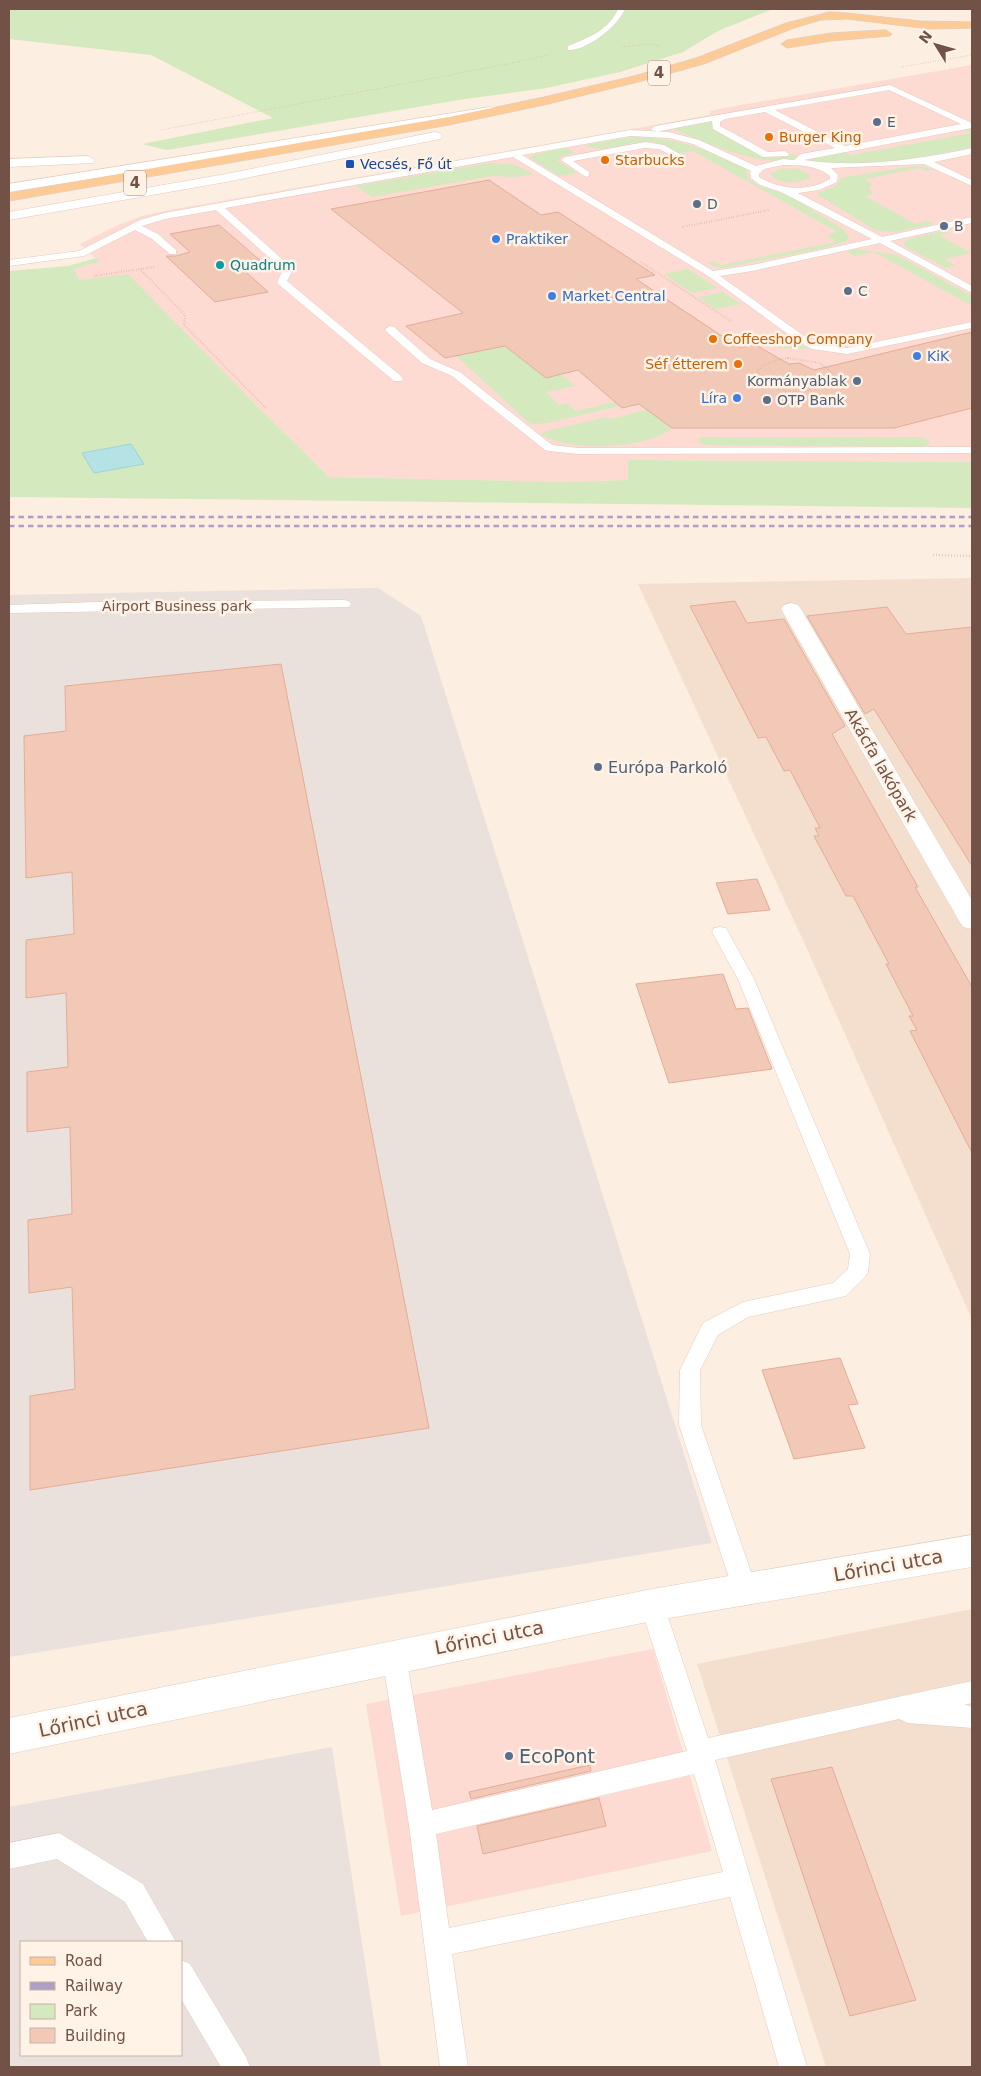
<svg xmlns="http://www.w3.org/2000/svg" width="981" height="2076" font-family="'DejaVu Sans',sans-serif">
<rect width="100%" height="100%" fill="#fceee0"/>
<!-- residential -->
<path fill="#f4dfce" d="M 972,578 L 972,1319 L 803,940 L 638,584 Z
M 972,1609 L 972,2067 L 826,2067 L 697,1664 Z"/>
<!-- commercial -->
<path fill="#fddbd3" d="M 972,65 L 972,462 L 629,460 L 629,480 L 568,482 L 329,477 L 254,403 L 80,280 L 73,269 L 100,262 L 80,244 L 116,226 L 142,216 L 170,210 L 632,129 L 710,115 L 710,111 L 730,107 Z
M 653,1649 L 712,1851 L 401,1916 L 366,1704 Z"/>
<!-- industrial -->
<path fill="#eae1dc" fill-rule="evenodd" d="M 378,588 L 421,616 L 712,1543 L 9,1657 L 9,595 Z
M 332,1747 L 381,2067 L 9,2067 L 9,1807 ZM 21,1942 L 181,1942 L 181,2055 L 21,2055 Z"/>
<!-- green -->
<path fill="#d5e9bf" d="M 9,9 L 773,9 L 718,31 L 683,52 L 620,72 L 546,88 L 458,100 L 167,150 L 142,144 L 273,118 L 151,55 L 9,39 Z
M 710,120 L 713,122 L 712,127 L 762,155 L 772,157 L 796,154 L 797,157 C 775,173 697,140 674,129 L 674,128 Z
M 962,128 L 972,130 L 972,147 C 921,157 860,174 808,161 L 811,158 L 843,152 L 851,155 L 971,133 Z
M 633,137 C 676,137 708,150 746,169 L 749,180 L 760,186 L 790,196 L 844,230 L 849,236 L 847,241 L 825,248 L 722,268 L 711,265 L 708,262 L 713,261 L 721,265 L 836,242 L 826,235 L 837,232 L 693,151 L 678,154 C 672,151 667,146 661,144 C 636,135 605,157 584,145 Z
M 567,148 L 575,153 L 561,156 L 558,161 L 577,173 L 559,176 L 530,158 L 535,154 Z
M 490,163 L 515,165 L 533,174 L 515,177 L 492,176 L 372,197 L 356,186 Z
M 913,166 L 928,167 L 932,170 L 926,171 L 919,168 L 865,179 L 872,184 L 869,188 L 873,194 L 865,196 L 915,224 L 927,221 L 934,224 L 896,232 L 875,230 L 818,195 L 819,192 L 832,188 L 840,182 L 840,178 Z
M 780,169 C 790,168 801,168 810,175 L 809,178 C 799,184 777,185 770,174 Z
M 939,232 L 950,232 L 939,235 L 971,253 L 945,259 L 956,266 L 946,268 L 904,246 L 904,242 L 908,239 Z
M 857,249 L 897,255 L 972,296 L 972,306 L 874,252 L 854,256 L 847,251 Z
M 96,258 L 100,262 L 74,269 L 80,280 L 128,274 L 254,403 L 329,477 L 568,482 L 628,480 L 628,460 L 972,462 L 972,508 L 9,497 L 9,271 L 68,266 Z
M 688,269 L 717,288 L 692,293 L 664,274 Z
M 723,292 L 741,304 L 715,309 L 698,297 Z
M 760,336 L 792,339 L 808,349 L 779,348 Z
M 505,346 L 546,378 L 561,374 L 575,386 L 546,392 L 559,405 L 567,403 L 576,411 L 614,402 L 620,406 L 547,423 L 535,424 L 529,423 L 456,356 Z
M 647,410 L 672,428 C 647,449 568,453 541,434 L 546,431 L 607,417 L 610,419 Z
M 702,437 L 919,437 L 928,440 L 930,443 L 923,447 L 707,445 L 699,443 L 699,438 Z"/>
<!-- water -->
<path fill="#b5e3e5" stroke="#9bd4d7" d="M 131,444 L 144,464 L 94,473 L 82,453 Z"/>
<!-- building -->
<path fill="#f2c8b7" stroke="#e4ac98" d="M 489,180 L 541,215 L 558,212 L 655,275 L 636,279 L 740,348 L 754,344 L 789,364 L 799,363 L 814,370 L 972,332 L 972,408 L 894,428 L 672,428 L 639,404 L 622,408 L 578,370 L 546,378 L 505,346 L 445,358 L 406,326 L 463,313 L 331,209 Z
M 219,225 L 269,268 L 246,272 L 268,292 L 215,302 L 166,256 L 176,256 L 190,252 L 170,234 Z
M 735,601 L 747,623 L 784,619 L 845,726 L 832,734 L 918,887 L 915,887 L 972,987 L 972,1153 L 910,1031 L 917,1030 L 909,1016 L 913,1016 L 886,964 L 889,964 L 853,896 L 846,896 L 814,836 L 819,836 L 815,828 L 820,828 L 790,770 L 784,771 L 766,737 L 758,738 L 690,606 Z
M 887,607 L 906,634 L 972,627 L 972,866 L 874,709 L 865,714 L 807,616 Z
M 281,664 L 429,1428 L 30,1490 L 30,1396 L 75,1389 L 72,1287 L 29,1293 L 28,1220 L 72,1214 L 70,1127 L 27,1132 L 27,1072 L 68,1067 L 66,993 L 26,998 L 26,940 L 74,934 L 72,872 L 26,878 L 24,736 L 66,731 L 65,686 Z
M 757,879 L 770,910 L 728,914 L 716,883 Z
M 723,974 L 736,1009 L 748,1008 L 772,1069 L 669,1083 L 636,984 Z
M 840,1358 L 858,1404 L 848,1405 L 865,1448 L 794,1459 L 762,1370 Z
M 590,1765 L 591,1771 L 471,1799 L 469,1792 Z
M 832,1767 L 916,2000 L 850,2016 L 771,1779 Z
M 599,1798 L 606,1826 L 483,1854 L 477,1826 Z"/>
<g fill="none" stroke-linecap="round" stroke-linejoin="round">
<!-- service casing -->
<g stroke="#e2cbbf" stroke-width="1">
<path id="service" d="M 618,9 L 625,9 C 618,26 587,51 568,50 L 568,46 C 588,38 609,30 618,9 Z
M 890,85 L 972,123 L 972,128 L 804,160 C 859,168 917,160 972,148 L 972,154 L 934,162 L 972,180 L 972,186 L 924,164 L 831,168 L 838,175 L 837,182 L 819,190 L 798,193 L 882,237 L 972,217 L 972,223 L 890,241 L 972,286 L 972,293 L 880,243 L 752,271 L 720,276 L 807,338 L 819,344 L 847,348 L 972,322 L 972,328 L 847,354 L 812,349 L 799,342 L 708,276 L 513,157 L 225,208 L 291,267 L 293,269 L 287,281 L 402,377 L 403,379 L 402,381 L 394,381 L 278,284 L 277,282 L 283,270 L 216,210 L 165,219 L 142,226 L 158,234 L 176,250 L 176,254 L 170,254 L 152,239 L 135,230 L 84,256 L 9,266 L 9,260 L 79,251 L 140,220 L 164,213 L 630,130 L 669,132 L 699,140 L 756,166 L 783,159 L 794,160 L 801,154 L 835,148 L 765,112 L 725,119 L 720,122 L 720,126 L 768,152 L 785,151 L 789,154 L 788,156 L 763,157 L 713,129 L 712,121 L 655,132 L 651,129 L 655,126 ZM 889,90 L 961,124 L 845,146 L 775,110 ZM 630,136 L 669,138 L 693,144 L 751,171 L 750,173 L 751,178 L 760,185 L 781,192 L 872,239 L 752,265 L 713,271 L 522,155 ZM 783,165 C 800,165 816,165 830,176 L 830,179 C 808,192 781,190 759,177 L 759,174 L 764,169 Z
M 645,142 L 664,145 L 683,156 L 679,159 L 659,149 L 645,148 L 573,161 L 589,172 L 589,176 L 586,177 L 561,160 L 565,157 Z
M 390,326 L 394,327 L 430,359 L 460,372 L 552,445 L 578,448 L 972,447 L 972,453 L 578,454 L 549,451 L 545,450 L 452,376 L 422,363 L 386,331 L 385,329 Z
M 344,600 L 349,601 L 351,604 L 349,607 L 9,613 L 9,605 L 96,602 Z
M 720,927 L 726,928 L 754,979 L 870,1254 L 868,1272 L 865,1277 L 846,1296 L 748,1317 L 718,1335 L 700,1370 L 701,1425 L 757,1590 L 753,1597 L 745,1600 L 737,1597 L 733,1590 L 679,1425 L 680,1370 L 703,1323 L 743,1302 L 833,1283 L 848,1269 L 850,1254 L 738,979 L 712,932 L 714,928 Z
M 652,1595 L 660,1598 L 664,1605 L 708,1738 L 972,1681 L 972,1703 L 964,1705 L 972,1706 L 972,1728 L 908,1723 L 899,1719 L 715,1760 L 807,2067 L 779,2067 L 730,1897 L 452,1954 L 468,2067 L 440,2067 L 409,1825 L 382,1656 L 386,1648 L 394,1645 L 402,1648 L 406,1656 L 432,1810 L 687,1751 L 640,1605 L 644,1598 ZM 694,1774 L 723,1872 L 449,1928 L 436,1834 Z
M 59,1833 L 143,1884 L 176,1942 L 148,1942 L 125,1902 L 57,1859 L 9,1869 L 9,1843 Z
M 181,1960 L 190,1964 L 246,2057 L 250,2067 L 221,2067 L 181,1999 Z"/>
</g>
<!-- minor casing -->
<g stroke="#e2cbbf" stroke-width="1">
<path id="minor" d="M 490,107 L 495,108 L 496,111 L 495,114 L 9,192 L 9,184 Z
M 435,132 L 440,133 L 442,136 L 440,139 L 226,182 L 9,220 L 9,212 L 226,174 Z
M 88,156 L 95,160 L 93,163 L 9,167 L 9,159 Z
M 791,603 L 798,605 L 801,609 L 972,900 L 972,929 L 963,927 L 959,921 L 781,609 L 784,605 Z
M 972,1535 L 972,1567 L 652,1621 L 9,1754 L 9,1718 L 652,1589 Z"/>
</g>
<!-- primary casing -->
<g stroke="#d8cfcb" stroke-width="1">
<path id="primary" d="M 830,12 L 847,13 L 920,21 L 972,22 L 972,28 L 930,29 L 847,19 L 821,20 L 794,28 L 704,64 L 642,81 L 544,105 L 449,125 L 9,201 L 9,193 L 449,117 L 544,97 L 634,76 L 696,58 L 786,23 Z
M 886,30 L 892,34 L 890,36 L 831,41 L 787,48 L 781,44 L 787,40 L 831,33 Z"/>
</g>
<!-- path-far2 -->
<path stroke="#d6ab9b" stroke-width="1" stroke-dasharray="0.5 2" stroke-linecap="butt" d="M 622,47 L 650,44 L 660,46
M 901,67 L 972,55
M 161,130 L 518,62 L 551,54"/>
<!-- path-far1 -->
<path stroke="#d6ab9b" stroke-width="2" stroke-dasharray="0.5 2" stroke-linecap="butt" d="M 682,227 L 769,210
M 641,262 L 732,322
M 140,269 L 185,315 L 184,325 L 266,408
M 94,276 L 154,267
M 788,358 L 820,363 L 835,375 L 834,381 C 810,395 772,398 757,371 C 766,362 776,360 788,358 Z"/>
<!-- path -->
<path stroke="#d6ab9b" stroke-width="2.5" stroke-dasharray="0.5 2.5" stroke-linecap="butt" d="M 933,555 L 972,556"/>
<!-- service -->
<use href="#service" fill="#fff" fill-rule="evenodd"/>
<!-- minor -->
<use href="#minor" fill="#fff" fill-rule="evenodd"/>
<!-- primary -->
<use href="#primary" fill="#fccb97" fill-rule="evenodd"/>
<!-- rail -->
<path stroke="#af9fc4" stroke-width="2.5" stroke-dasharray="5.5 4" stroke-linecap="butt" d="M 9,517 L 972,517
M 9,526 L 972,526"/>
</g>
<!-- markers -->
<g fill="#5c6f8a" stroke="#fff2e6" stroke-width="2">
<circle cx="877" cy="122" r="5"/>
<circle cx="697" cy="204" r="5"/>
<circle cx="944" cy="226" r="5"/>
<circle cx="848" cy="291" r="5"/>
<circle cx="857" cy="381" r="5"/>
<circle cx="767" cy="400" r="5"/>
<circle cx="598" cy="767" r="5"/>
<circle cx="509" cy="1756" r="5"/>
</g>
<g fill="#e8710a" stroke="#fff2e6" stroke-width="2">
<circle cx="769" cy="137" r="5"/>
<circle cx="605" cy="160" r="5"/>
<circle cx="713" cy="339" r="5"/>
<circle cx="738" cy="364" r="5"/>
</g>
<rect fill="#1a4fb4" stroke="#fff2e6" stroke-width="2" x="345" y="159" width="10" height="10" rx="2.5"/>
<g fill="#3f7fe0" stroke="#fff2e6" stroke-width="2">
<circle cx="496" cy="239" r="5"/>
<circle cx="552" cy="296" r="5"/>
<circle cx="917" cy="356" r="5"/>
<circle cx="737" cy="398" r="5"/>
</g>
<circle fill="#0f9aa8" stroke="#fff2e6" stroke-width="2" cx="220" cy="265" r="5"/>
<g text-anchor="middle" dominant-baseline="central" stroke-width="5" stroke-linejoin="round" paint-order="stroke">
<!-- far-service labels -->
<g font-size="14" fill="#4e5e75" stroke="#fff2e6" text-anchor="start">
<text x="887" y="122">E</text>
<text x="707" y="204">D</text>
<text x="954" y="226">B</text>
<text x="858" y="291">C</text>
<text x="847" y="381" text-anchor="end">Kormányablak</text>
<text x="777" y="400">OTP Bank</text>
</g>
<!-- far-food labels -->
<g font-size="14" fill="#c56008" stroke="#fff2e6" text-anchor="start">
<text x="779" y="137">Burger King</text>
<text x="615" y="160">Starbucks</text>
<text x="723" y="339">Coffeeshop Company</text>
<text x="728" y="364" text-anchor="end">Séf étterem</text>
</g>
<!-- far-transit labels -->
<g font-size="14" fill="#164399" stroke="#fff2e6" text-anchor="start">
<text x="360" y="164">Vecsés, Fő út</text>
</g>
<!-- far-shop labels -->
<g font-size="14" fill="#366cbe" stroke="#fff2e6" text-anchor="start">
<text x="506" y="239">Praktiker</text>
<text x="562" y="296">Market Central</text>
<text x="927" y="356">KiK</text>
<text x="727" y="398" text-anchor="end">Líra</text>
</g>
<!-- far-culture labels -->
<g font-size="14" fill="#0d838f" stroke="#fff2e6" text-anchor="start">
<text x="230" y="265">Quadrum</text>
</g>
<!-- far-street labels -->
<g font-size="14" fill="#725247" stroke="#fff2e6">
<text x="177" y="606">Airport Business park</text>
</g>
<!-- shield labels -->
<g fill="#fff2e6" stroke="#9c8277" stroke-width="1">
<rect x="648" y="60.5" width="22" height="25" rx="4"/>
<rect x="124" y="170.5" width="22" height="25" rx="4"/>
</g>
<g font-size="15" font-weight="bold" fill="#725247">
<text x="659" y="73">4</text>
<text x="135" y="183">4</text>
</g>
<!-- street labels -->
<g font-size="16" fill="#725247" stroke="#fff2e6">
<text transform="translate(881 765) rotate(60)">Akácfa lakópark</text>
</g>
<!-- service labels -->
<g font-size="16" fill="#4e5e75" stroke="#fff2e6" text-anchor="start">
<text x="608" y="767">Európa Parkoló</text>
</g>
<!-- near-street labels -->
<g font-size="19" fill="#725247" stroke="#fff2e6">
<text transform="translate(888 1565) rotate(-10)">Lőrinci utca</text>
<text transform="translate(489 1637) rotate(-11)">Lőrinci utca</text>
<text transform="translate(93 1719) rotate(-12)">Lőrinci utca</text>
</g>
<!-- near-service labels -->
<g font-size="19" fill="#4e5e75" stroke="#fff2e6" text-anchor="start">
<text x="519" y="1756">EcoPont</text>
</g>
</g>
<!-- border -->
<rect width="981" height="2076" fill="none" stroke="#725247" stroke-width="20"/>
<!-- legend -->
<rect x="20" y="1941" width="162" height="115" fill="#fff2e6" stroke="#c7b2a6"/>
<rect x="30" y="1957" width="25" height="8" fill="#fccb97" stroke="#c7b2a6"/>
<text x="65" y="1966" font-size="15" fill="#725247">Road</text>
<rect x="30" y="1982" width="25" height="8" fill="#af9fc4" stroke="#c7b2a6"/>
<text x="65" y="1991" font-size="15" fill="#725247">Railway</text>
<rect x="30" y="2004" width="25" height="15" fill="#d5e9bf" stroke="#c7b2a6"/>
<text x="65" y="2016" font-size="15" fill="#725247">Park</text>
<rect x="30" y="2028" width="25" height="15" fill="#f2c8b7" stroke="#c7b2a6"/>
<text x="65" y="2041" font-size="15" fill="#725247">Building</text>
<!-- north arrow -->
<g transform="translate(936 45) rotate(307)" stroke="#fff2e6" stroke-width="4" paint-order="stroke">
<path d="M0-4L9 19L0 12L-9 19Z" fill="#725247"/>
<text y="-8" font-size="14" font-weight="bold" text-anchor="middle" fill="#725247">N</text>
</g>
</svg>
